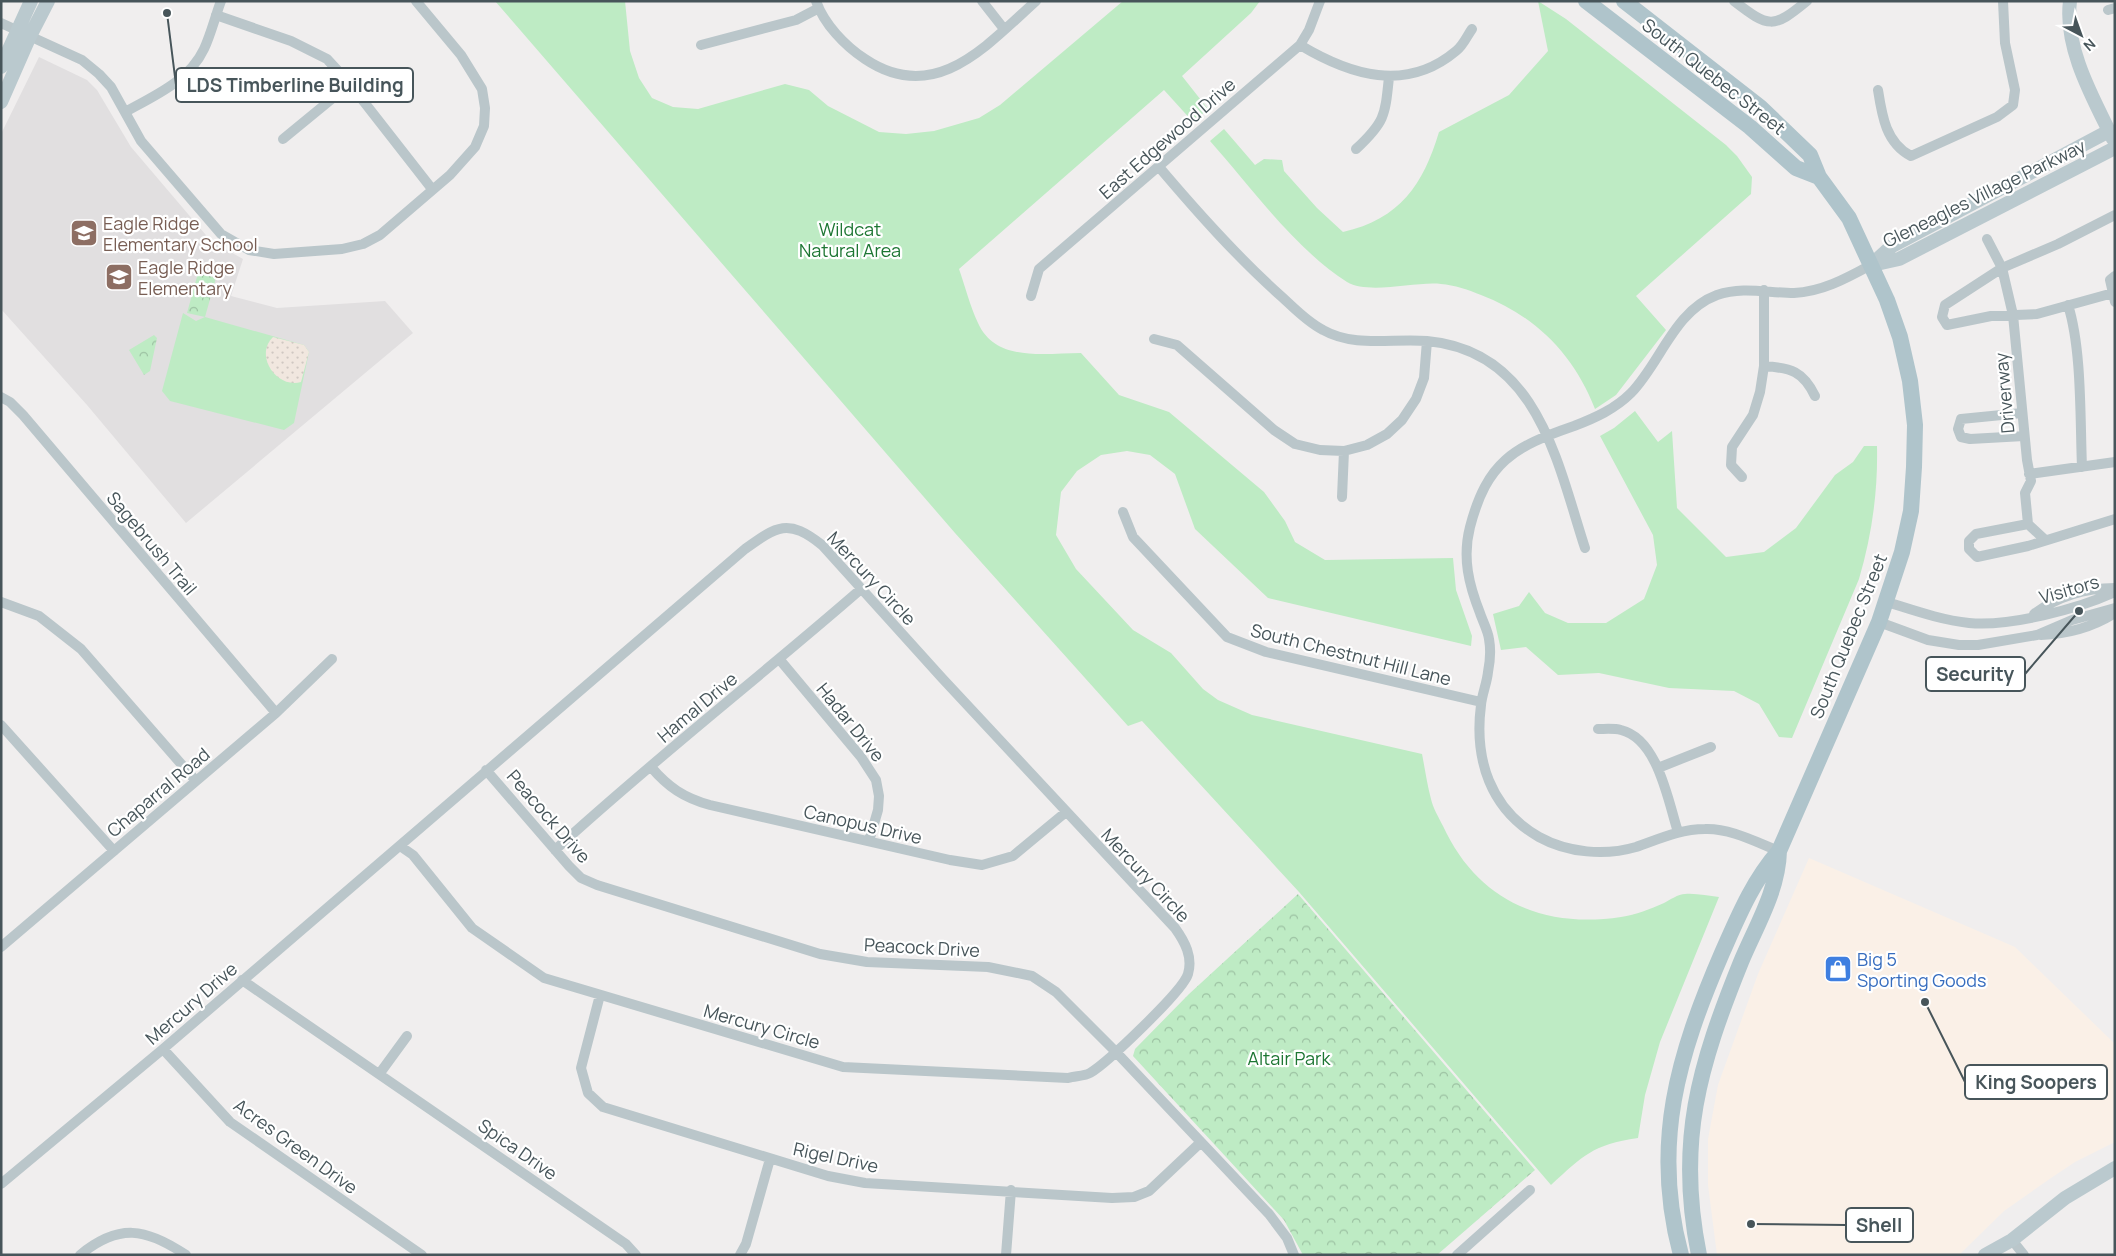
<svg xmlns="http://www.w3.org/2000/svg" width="2116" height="1256" font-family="Manrope,sans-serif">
<defs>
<pattern id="sand-dots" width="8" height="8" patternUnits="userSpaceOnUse" patternTransform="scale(1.25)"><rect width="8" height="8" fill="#f1e7df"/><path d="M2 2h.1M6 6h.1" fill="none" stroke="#d0c8c2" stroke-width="1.8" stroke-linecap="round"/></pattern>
<pattern id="park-crowns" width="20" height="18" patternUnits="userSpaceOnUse" patternTransform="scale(1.25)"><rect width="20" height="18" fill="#beebc4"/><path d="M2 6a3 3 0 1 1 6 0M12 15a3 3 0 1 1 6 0" fill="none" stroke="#9cc1a2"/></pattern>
</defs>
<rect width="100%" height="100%" fill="#f0eeee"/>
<!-- commercial -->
<path fill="#faf0e7" d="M 1809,858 L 2015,947 L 2115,1044 L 2115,1142 L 2075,1162 L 2051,1178 L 2004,1211 L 1959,1255 L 1717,1255 L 1708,1185 L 1708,1139 L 1718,1085 L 1758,974 Z"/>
<!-- education -->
<path fill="#e1dfe0" d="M 39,57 L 87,80 L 97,90 L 131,147 L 211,241 L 243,259 L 231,296 L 277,308 L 385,301 L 413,333 L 186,523 L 87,405 L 1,309 L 1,134 Z"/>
<!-- grass -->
<path fill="#beebc4" d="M 495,1 L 625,1 L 630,51 L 639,78 L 652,98 L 673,107 L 698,109 L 785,84 L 809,90 L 828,106 L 879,132 L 906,134 L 934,131 L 979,118 L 1000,105 L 1123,1 L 1260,1 L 1251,13 L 1182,76 L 1208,109 L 1193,122 L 1164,90 L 959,269 C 965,286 970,306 978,323 C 996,363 1045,353 1081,353 L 1119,395 L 1169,412 L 1264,492 L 1285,521 L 1295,542 L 1325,560 L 1453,558 L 1456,590 L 1472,636 L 1471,646 L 1268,598 L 1195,529 L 1175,474 L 1150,455 L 1127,451 L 1101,455 L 1077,471 L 1061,492 L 1056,535 L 1076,569 L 1133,630 L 1171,653 L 1203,689 L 1218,700 L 1252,715 L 1422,754 C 1425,769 1427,784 1431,799 C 1433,808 1439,818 1443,826 C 1477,900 1542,929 1621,917 C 1636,915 1650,909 1664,903 C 1670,900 1678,894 1685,894 C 1696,893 1708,896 1719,897 L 1660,1042 L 1645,1095 L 1638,1138 C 1592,1145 1584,1155 1551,1185 L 1299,892 L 1142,721 L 1128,726 L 955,533 Z
M 1538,1 L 1566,19 L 1726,145 L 1737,156 L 1752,177 L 1751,194 L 1636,296 L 1666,330 L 1616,395 L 1595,409 C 1574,355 1536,316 1481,295 C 1469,290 1454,285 1441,284 C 1417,281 1369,295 1347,282 C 1294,248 1252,188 1210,141 L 1224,129 L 1255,165 L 1264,159 L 1282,160 L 1284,171 L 1317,208 L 1343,232 C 1400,219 1423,185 1439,132 L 1509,95 L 1548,51 Z
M 183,313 L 196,321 L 205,317 L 304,345 L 309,352 L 294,423 L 284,430 L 170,401 L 162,391 Z
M 1635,411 L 1658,442 L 1672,431 L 1677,508 L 1726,557 L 1764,552 L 1796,528 L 1835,475 L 1853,462 L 1864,446 L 1877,446 C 1878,491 1872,535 1859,579 L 1792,738 L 1779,737 L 1759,704 L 1734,691 L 1669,688 L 1599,673 L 1558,675 L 1526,647 L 1501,650 L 1493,614 L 1519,606 L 1529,592 L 1545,613 L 1568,623 L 1606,623 L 1644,599 L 1657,565 L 1653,535 L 1600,436 L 1614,428 Z"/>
<!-- sand -->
<path fill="url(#sand-dots)" d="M 273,337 L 304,345 L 309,352 L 301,382 C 276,389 254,355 273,337 Z"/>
<!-- park -->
<path fill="url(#park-crowns)" d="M 198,273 L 216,278 L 205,317 L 187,313 Z
M 154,335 L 157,338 L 150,371 L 144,375 L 129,350 Z
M 1298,894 L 1535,1170 L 1437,1255 L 1303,1255 L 1284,1220 L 1133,1056 L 1135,1049 L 1189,994 Z"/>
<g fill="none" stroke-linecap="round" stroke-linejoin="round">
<!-- street -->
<path stroke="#bac6ca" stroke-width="10" d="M 816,1 C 824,24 845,46 865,59 C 935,106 986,46 1036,1
M 982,1 L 1004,29
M 1734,1 C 1769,28 1773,29 1807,1
M 2108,10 L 2115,8
M 216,15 L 291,41 L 327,59 L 350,84 L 432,189
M 1,23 L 82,60 L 99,74 L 111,87 L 141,141 L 221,234 L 249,250 L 274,254 L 342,249 L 363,244 L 380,235 L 450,175 L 475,147 L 484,126 L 485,108 L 482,89 L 461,55 L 416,1
M 701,45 L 796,20 L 819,8
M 1300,45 C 1350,75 1406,93 1456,51 C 1463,46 1467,36 1472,29
M 1878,90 C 1882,116 1886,143 1911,156 L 1997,117 L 2013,105 L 2015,90 L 2005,43 L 2003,1
M 125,112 C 154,96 189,81 204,49 C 211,34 215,17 221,1
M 283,139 L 350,84
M 1356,149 C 1385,122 1385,116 1389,77
M 1159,167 C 1198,213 1237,257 1282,297 C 1294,308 1307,322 1323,330 C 1355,348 1392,338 1427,341 C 1538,351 1557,462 1585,548
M 1987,239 L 2002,268 L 2013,315 L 2027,460 L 2031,481 L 2025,493 L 2028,524 L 2044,539
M 2115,276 L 2110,280 L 2115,302
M 2113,293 L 2037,314 L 1991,316 L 1947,325 L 1942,317 L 1945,305 L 2002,268 L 2058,244 L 2115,215
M 1031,296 L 1039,269 L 1300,45 L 1309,30 L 1320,1
M 2068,305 C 2082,349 2080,419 2082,467
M 1154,339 L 1177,345 L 1274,430 L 1295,444 L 1320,450 L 1344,451 L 1367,445 L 1387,434 L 1402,420 L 1416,399 L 1424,378 L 1427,341
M 1764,366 C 1791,368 1803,371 1815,396
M 1,397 L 10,402 L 23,415 L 276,713
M 2022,413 L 1961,419 L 1958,429 L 1961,437 L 1970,439 L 2024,436
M 2029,474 L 2115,462
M 1742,477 L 1731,465 L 1732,447 L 1753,415 L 1760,392 L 1764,366 L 1764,290
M 1342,497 L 1344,451
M 1123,512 L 1133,537 L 1227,637 L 1266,652 L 1481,702
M 2028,524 L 1976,534 L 1969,541 L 1969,549 L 1977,557 L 2028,546 L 2115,519
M 1,602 L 39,616 L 81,649 L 196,781
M 1887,602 C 1913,610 1941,620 1969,623 C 2009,627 2078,609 2115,592
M 2034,614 C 2058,596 2085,588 2115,588
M 1879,622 L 1928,640 L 1959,645 L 1978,645 L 2037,635 L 2072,620 L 2115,608
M 2041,635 C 2067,634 2093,627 2115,613
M 780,660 L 861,757 L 876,780 L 879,796 L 878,810 L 869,841
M 1,725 L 114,851
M 1598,729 C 1605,729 1614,728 1621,730 C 1658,739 1668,801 1678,832
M 651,767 C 668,787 684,798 710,805 L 950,860 L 982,865 L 1013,856 L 1066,812
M 1658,768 L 1711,747
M 486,770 L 569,866 L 581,878 L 597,885 L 820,954 L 867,962 L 988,967 L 1032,976 L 1056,992 L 1115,1051 L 1269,1214 L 1287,1238 L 1294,1255
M 555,850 C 654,759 760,677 861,589
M 1779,851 C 1756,842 1730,828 1705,829 C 1680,829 1659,839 1636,847 C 1605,856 1568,853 1539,837 C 1490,809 1474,759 1481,705 C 1482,694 1487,683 1488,672 C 1490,662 1491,650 1489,639 C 1488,631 1483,622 1480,613 C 1469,585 1462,558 1470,527 C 1487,462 1513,447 1574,426 C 1595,418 1615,409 1631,393 C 1661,362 1674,311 1717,295 C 1743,286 1767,293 1794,293 C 1822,292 1847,278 1871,265
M 1,947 L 276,713 L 332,659
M 242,980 L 626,1244 L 636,1255
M 600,995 L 581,1068 L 588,1093 L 603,1107 L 828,1176 L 865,1183 L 1112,1198 L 1134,1197 L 1149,1191 L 1200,1143
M 163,1049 L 230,1122 L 422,1255
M 380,1073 L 407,1036
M 1,1184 L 163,1049 L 745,549 C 777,526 788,518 822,545 L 942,678 L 1175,928 C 1185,942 1193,957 1188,974 C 1183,991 1107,1063 1090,1073 C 1085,1076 1075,1076 1068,1078 L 843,1067 L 544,978 L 472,928 L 413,855 L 400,846
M 2012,1240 L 2024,1255
M 80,1255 C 119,1223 146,1228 186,1255
M 740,1255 L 746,1244 L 770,1159
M 1006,1255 L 1011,1190
M 1457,1255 L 1530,1190"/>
<!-- secondary -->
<path stroke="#bac9ce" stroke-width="14" d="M 2070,1 C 2064,48 2093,98 2113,139
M 1,67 L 31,1
M 1,102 L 30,36 L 48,1
M 1871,265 L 1892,246 L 2109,131
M 1872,265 L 1899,259 L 2115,148
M 1985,1255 L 2012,1240 L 2065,1198 L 2115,1168"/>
<!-- primary -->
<path stroke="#afc4cb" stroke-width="16" d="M 1586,1 L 1750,127 L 1796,168 L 1819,177
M 1624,1 L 1760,107 L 1810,155 L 1819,177 L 1849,218 L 1887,300 L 1900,337 L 1910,381 L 1915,425 L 1914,467 L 1911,511 L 1902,552 L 1879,622 L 1779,851 C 1752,882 1738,917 1722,953 C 1678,1055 1651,1144 1681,1255
M 1699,1255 C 1676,1142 1699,1066 1741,962 C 1756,926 1778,891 1779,851"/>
</g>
<!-- icons -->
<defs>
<g id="school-square" transform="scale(1.4375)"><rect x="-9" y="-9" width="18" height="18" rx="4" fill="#8d6e63" stroke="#fff"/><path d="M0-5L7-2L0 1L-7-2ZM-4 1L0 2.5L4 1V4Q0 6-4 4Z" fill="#fff"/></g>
<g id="shop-square" transform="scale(1.4375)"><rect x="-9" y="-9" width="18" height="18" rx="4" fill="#3f7fe0" stroke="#fff"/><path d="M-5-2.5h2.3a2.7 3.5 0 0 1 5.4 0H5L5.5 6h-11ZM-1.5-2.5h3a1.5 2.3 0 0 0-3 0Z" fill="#fff"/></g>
</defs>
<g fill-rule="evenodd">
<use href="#school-square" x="84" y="233"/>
<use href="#school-square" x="119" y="277"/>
<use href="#shop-square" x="1838" y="969"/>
</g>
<g text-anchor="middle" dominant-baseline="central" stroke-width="4.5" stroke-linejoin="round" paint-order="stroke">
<!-- street labels -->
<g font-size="18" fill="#47555a" stroke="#fff">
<text transform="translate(1714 76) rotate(38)">South Quebec Street</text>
<text transform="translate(1167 138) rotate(-41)">East Edgewood Drive</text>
<text transform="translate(1984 193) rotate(-26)">Gleneagles Village Parkway</text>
<text transform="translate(2004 393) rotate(-95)">Driverway</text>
<text transform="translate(152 543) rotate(50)">Sagebrush Trail</text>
<text transform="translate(872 578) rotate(47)">Mercury Circle</text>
<text transform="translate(2069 589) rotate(-16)">Visitors</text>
<text transform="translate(1848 636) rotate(-68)">South Quebec Street</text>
<text transform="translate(1351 654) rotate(14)">South Chestnut Hill Lane</text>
<text transform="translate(697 707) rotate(-40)">Hamal Drive</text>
<text transform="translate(851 722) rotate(51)">Hadar Drive</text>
<text transform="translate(158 792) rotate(-40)">Chaparral Road</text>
<text transform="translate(549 816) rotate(49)">Peacock Drive</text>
<text transform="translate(863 824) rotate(13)">Canopus Drive</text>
<text transform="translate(1146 875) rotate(47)">Mercury Circle</text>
<text transform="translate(922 947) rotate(3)">Peacock Drive</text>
<text transform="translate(191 1003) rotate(-41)">Mercury Drive</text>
<text transform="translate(762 1026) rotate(16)">Mercury Circle</text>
<text transform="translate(296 1146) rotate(36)">Acres Green Drive</text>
<text transform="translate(518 1149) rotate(35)">Spica Drive</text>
<text transform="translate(836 1157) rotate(12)">Rigel Drive</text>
</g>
<!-- education labels -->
<g font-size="18" fill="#785e54" stroke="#fff" text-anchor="start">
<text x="103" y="223">Eagle Ridge<tspan x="103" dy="21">Elementary School</tspan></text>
<text x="138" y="267">Eagle Ridge<tspan x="138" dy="21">Elementary</tspan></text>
</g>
<!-- park labels -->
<g font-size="18" fill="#1d7633" stroke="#fff">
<text x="850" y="229">Wildcat<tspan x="850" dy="21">Natural Area</tspan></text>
<text x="1289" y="1058">Altair Park</text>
</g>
<!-- shop labels -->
<g font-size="18" fill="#366cbe" stroke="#fff" text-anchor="start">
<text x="1857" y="959">Big 5<tspan x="1857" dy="21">Sporting Goods</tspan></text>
</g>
</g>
<!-- callouts -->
<path fill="none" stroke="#47555a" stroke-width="2" d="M167 13L176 85M2079 611L2025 674M1925 1002L1965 1082M1751 1224L1846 1225"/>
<g fill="#47555a" stroke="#fff" stroke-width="2">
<circle cx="167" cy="13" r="5"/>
<circle cx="2079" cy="611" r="5"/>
<circle cx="1925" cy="1002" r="5"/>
<circle cx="1751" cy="1224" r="5"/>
</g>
<g fill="#fff" stroke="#47555a" stroke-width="2">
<rect x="176" y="68" width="237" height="34" rx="5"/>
<rect x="1926" y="657" width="99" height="34" rx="5"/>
<rect x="1965" y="1065" width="142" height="34" rx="5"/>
<rect x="1846" y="1208" width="67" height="34" rx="5"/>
</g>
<g font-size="19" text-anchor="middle" font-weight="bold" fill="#47555a">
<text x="295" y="92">LDS Timberline Building</text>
<text x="1975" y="681">Security</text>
<text x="2036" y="1089">King Soopers</text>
<text x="1879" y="1232">Shell</text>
</g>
<!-- border -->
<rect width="2116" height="1256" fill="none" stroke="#47555a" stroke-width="5"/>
<!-- north arrow -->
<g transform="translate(2081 35) rotate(139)" stroke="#ffffff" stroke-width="4" paint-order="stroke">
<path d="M0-4L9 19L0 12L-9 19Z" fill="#47555a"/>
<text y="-8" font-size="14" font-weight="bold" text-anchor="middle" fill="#47555a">N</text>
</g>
</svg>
